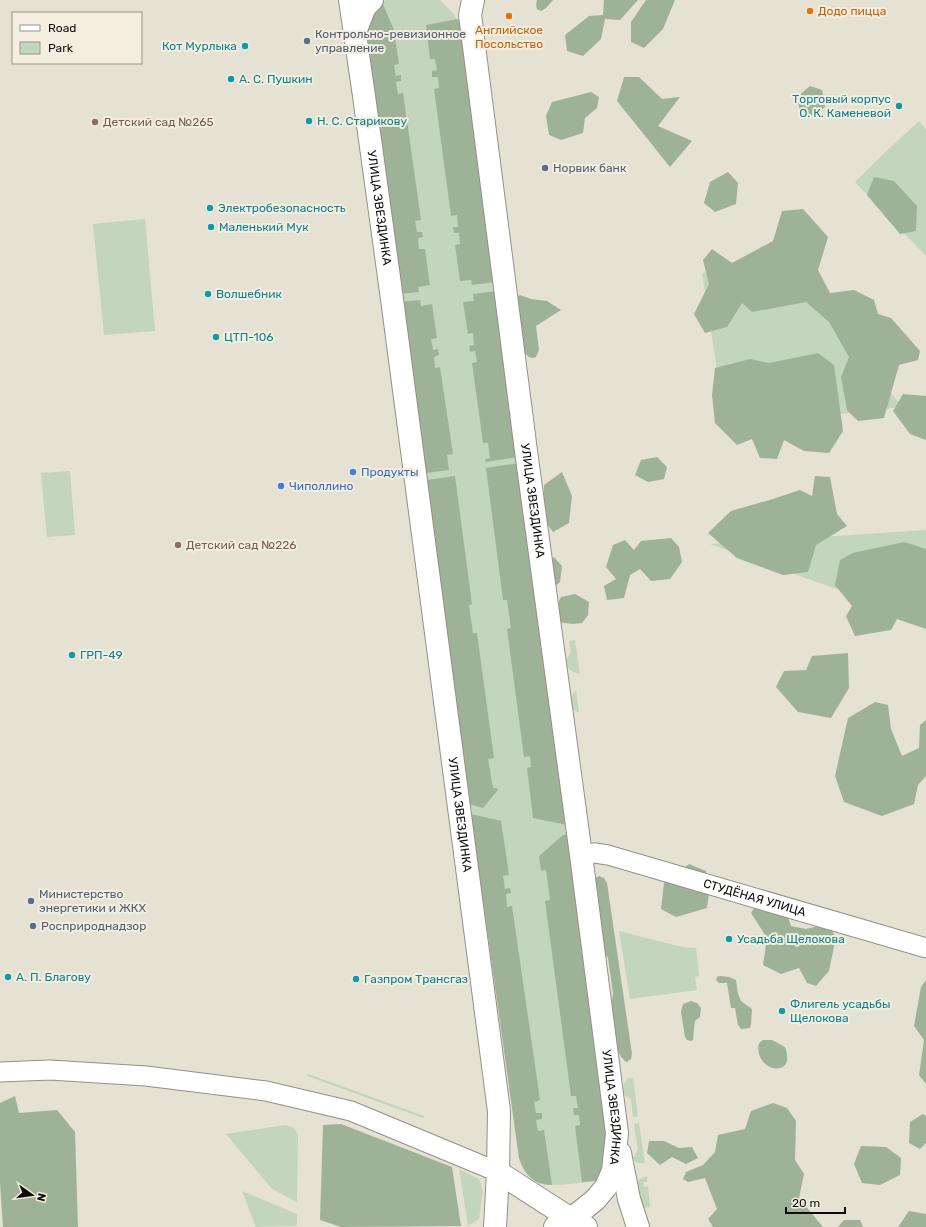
<svg xmlns="http://www.w3.org/2000/svg" width="926" height="1227" font-family="Rubik,sans-serif">
<rect width="100%" height="100%" fill="#e5e1d3"/>
<!-- green -->
<path fill="#c4d5bd" d="M 386,0 L 440,0 L 454,14 L 462,31 L 568,834 L 596,1181 C 574,1183 539,1192 525,1172 C 522,1168 520,1162 519,1158 L 401,298 L 382,2 Z
M 919,121 L 926,129 L 926,256 L 855,182 L 880,157 Z
M 145,219 L 155,331 L 104,335 L 93,224 Z
M 786,261 L 902,407 L 726,427 L 702,273 Z
M 70,471 L 75,535 L 47,537 L 41,473 Z
M 926,530 L 926,621 L 710,544 Z
M 575,640 L 580,674 C 572,672 566,669 565,661 L 571,652 L 569,641 Z
M 576,690 L 579,713 L 571,708 C 570,700 571,696 576,690 Z
M 619,931 L 682,947 L 696,948 L 699,976 L 695,977 L 697,990 L 630,999 Z
M 308,1074 L 424,1116 L 423,1118 L 307,1076 Z
M 628,1078 L 633,1078 L 638,1117 L 633,1117 L 631,1099 L 624,1095 L 622,1091 L 624,1084 Z
M 639,1123 L 645,1163 C 639,1164 636,1163 633,1158 L 638,1150 L 634,1124 Z
M 286,1125 L 294,1128 L 298,1135 L 297,1202 L 272,1189 L 226,1134 Z
M 459,1169 L 479,1179 L 483,1191 L 479,1219 L 468,1226 Z
M 647,1176 L 647,1182 L 643,1182 L 644,1187 L 648,1186 L 650,1207 L 642,1208 L 636,1184 L 640,1179 Z
M 242,1191 L 297,1214 L 297,1226 L 256,1227 Z"/>
<!-- forest -->
<path fill="#9eb297" d="M 537,0 L 553,0 L 546,8 L 541,11 L 537,9 L 536,5 Z
M 604,0 L 638,0 L 620,20 L 605,19 L 601,39 L 583,56 L 567,51 L 565,35 L 589,16 L 603,15 Z
M 646,0 L 675,0 L 663,29 L 644,48 L 631,42 L 631,22 Z
M 382,2 L 394,30 L 399,64 L 394,65 L 396,76 L 401,75 L 401,81 L 396,82 L 398,94 L 403,93 L 421,220 L 415,221 L 417,232 L 422,232 L 423,237 L 418,238 L 419,249 L 425,249 L 430,285 L 418,287 L 419,292 L 400,294 L 365,34 L 367,21 Z
M 458,19 L 462,31 L 495,282 L 472,285 L 471,280 L 460,281 L 455,245 L 460,244 L 459,233 L 454,233 L 453,227 L 458,227 L 457,215 L 451,216 L 434,89 L 439,88 L 438,77 L 432,77 L 432,71 L 437,70 L 435,59 L 430,59 L 426,25 Z
M 624,77 L 639,77 L 662,99 L 680,97 L 658,126 L 692,141 L 670,167 L 617,101 Z
M 810,86 L 822,90 L 825,107 L 813,116 L 800,112 L 797,97 Z
M 591,92 L 599,97 L 597,108 L 585,118 L 583,133 L 561,140 L 549,135 L 546,116 L 552,102 Z
M 728,172 L 738,183 L 736,204 L 715,212 L 704,203 L 710,182 Z
M 874,177 L 894,181 L 917,206 L 916,231 L 900,234 L 867,195 Z
M 803,209 L 828,237 L 818,270 L 830,293 L 854,290 L 874,300 L 878,314 L 891,318 L 920,351 L 918,360 L 899,365 L 884,418 L 858,421 L 847,410 L 841,377 L 849,357 L 829,322 L 806,302 L 752,312 L 742,303 L 727,327 L 705,333 L 694,314 L 709,284 L 703,260 L 712,249 L 732,263 L 773,241 L 782,211 Z
M 497,291 L 518,457 L 486,462 L 485,459 L 490,458 L 488,443 L 483,443 L 472,363 L 477,362 L 475,351 L 470,352 L 469,346 L 474,345 L 473,333 L 468,334 L 463,302 L 474,301 L 473,294 Z
M 520,295 L 531,299 L 547,301 L 561,310 L 536,326 L 539,350 L 536,357 L 532,358 L 529,357 L 522,350 L 513,301 Z
M 420,300 L 421,306 L 432,304 L 437,338 L 431,339 L 433,350 L 438,349 L 439,355 L 434,357 L 435,368 L 440,367 L 453,454 L 447,455 L 449,470 L 426,473 L 401,302 Z
M 818,353 L 834,365 L 843,431 L 829,453 L 804,451 L 784,440 L 777,459 L 760,458 L 752,439 L 737,445 L 715,423 L 712,395 L 715,368 L 750,359 L 769,363 Z
M 903,394 L 926,396 L 926,440 L 910,434 L 893,411 Z
M 657,457 L 667,467 L 664,479 L 648,482 L 635,475 L 641,460 Z
M 519,463 L 567,825 L 533,818 L 527,768 L 531,767 L 530,756 L 524,757 L 507,629 L 511,628 L 507,600 L 503,600 L 486,468 Z
M 562,472 L 572,496 L 569,523 L 553,532 L 544,520 L 544,485 Z
M 455,476 L 472,604 L 469,605 L 473,633 L 477,633 L 494,758 L 488,759 L 493,788 L 497,788 L 498,790 L 483,808 L 469,804 L 427,480 Z
M 815,476 L 830,477 L 837,514 L 847,526 L 816,545 L 808,572 L 783,575 L 737,558 L 708,533 L 731,511 L 773,499 L 800,490 L 812,496 Z
M 671,538 L 679,547 L 682,562 L 670,579 L 651,581 L 640,569 L 630,575 L 624,598 L 607,600 L 604,586 L 616,579 L 606,567 L 613,545 L 625,540 L 634,550 L 641,541 Z
M 904,542 L 926,549 L 926,629 L 897,619 L 891,630 L 855,636 L 846,616 L 852,606 L 835,585 L 840,560 L 853,553 Z
M 554,557 L 562,566 L 560,582 L 552,589 L 544,565 Z
M 575,594 L 589,602 L 588,615 L 582,623 L 572,624 L 559,622 L 556,608 L 561,597 Z
M 848,653 L 849,688 L 831,718 L 798,712 L 776,687 L 784,671 L 806,670 L 812,656 Z
M 875,702 L 888,705 L 891,729 L 902,756 L 919,748 L 920,725 L 926,720 L 926,776 L 918,785 L 914,804 L 882,816 L 844,802 L 835,776 L 848,718 Z
M 471,814 L 501,821 L 509,875 L 503,876 L 505,889 L 510,888 L 511,893 L 506,894 L 507,907 L 512,906 L 540,1100 L 534,1102 L 536,1113 L 542,1113 L 542,1119 L 536,1120 L 538,1131 L 544,1130 L 552,1185 C 532,1185 525,1173 519,1158 Z
M 568,834 L 611,1156 L 603,1174 L 596,1181 L 582,1182 L 575,1126 L 580,1125 L 579,1115 L 574,1115 L 573,1108 L 578,1108 L 576,1096 L 571,1096 L 545,901 L 550,900 L 546,870 L 541,871 L 539,856 L 563,835 Z
M 689,864 L 706,871 L 709,894 L 707,908 L 676,917 L 661,909 L 664,883 Z
M 599,876 L 604,878 L 607,883 L 632,1054 L 631,1059 L 627,1062 C 614,1056 610,1019 607,1005 L 612,1001 L 613,993 L 608,958 L 601,948 L 593,879 Z
M 760,899 L 783,903 L 791,926 L 806,929 L 827,924 L 836,937 L 829,971 L 816,986 L 807,983 L 799,968 L 781,974 L 763,965 L 767,938 L 751,913 Z
M 720,976 L 729,977 L 736,980 L 738,994 L 741,1001 L 752,1009 L 751,1024 L 750,1028 L 741,1029 L 738,1025 L 735,1008 L 731,1008 L 727,983 L 719,983 L 716,980 L 717,977 Z
M 926,980 L 926,1084 L 919,1075 L 924,1040 L 914,1026 L 921,987 Z
M 691,1001 L 697,1003 L 701,1008 L 700,1017 L 695,1021 L 694,1028 L 693,1040 L 691,1041 L 687,1040 L 685,1037 L 681,1012 L 683,1004 Z
M 763,1040 L 772,1040 L 785,1047 C 796,1075 765,1074 759,1054 C 758,1047 757,1044 763,1040 Z
M 15,1096 L 19,1113 L 57,1110 L 75,1132 L 78,1227 L 3,1227 L 0,1183 L 0,1103 Z
M 773,1103 L 787,1108 L 796,1121 L 795,1160 L 804,1174 L 799,1198 L 823,1227 L 713,1227 L 708,1219 L 717,1209 L 705,1178 L 688,1182 L 683,1179 L 686,1172 L 703,1165 L 715,1152 L 718,1135 L 745,1129 L 751,1111 Z
M 923,1114 L 926,1116 L 926,1143 L 920,1149 L 909,1143 L 910,1122 Z
M 341,1124 L 452,1167 L 461,1226 L 341,1227 L 320,1220 L 323,1125 Z
M 649,1141 L 664,1141 L 679,1148 L 692,1147 L 698,1158 L 686,1164 L 672,1157 L 660,1165 L 647,1153 Z
M 861,1146 L 886,1147 L 901,1158 L 900,1175 L 880,1185 L 862,1183 L 854,1164 Z
M 909,1211 L 926,1214 L 926,1227 L 898,1227 Z
M 844,1220 L 860,1220 L 863,1227 L 838,1227 Z"/>
<g fill="none" stroke-linecap="round" stroke-linejoin="round">
<!-- minor casing -->
<g stroke="#959084" stroke-width="21">
<g id="minor">
<path id="s1" d="M 581,855 L 595,853 L 608,855 L 926,948"/>
<path d="M 0,1072 L 50,1070 L 146,1076 L 266,1091 L 351,1111 L 498,1172"/>
</g>
</g>
<!-- tertiary casing -->
<g stroke="#959084" stroke-width="24">
<g id="tertiary">
<path id="s2" d="M 350,0 L 364,96 L 392,299 L 499,1111 L 498,1172 L 495,1227"/>
<path id="s3" d="M 473,0 L 470,15 L 526,451 L 581,855 L 617,1133 L 613,1171 L 606,1187 L 595,1200 L 571,1219 L 555,1227"/>
<path d="M 355,32 L 365,7 L 372,0"/>
<path d="M 620,1153 L 629,1199 L 638,1227"/>
<path d="M 498,1172 L 571,1219 L 586,1227"/>
</g>
</g>
<!-- minor -->
<use href="#minor" stroke="#fff" stroke-width="19"/>
<!-- tertiary -->
<use href="#tertiary" stroke="#fff" stroke-width="22"/>
</g>
<!-- markers -->
<g fill="#e8710a" stroke="#f3eee0" stroke-width="1.5">
<circle cx="810" cy="11" r="4"/>
<circle cx="509" cy="16" r="4"/>
</g>
<g fill="#5c6f8a" stroke="#f3eee0" stroke-width="1.5">
<circle cx="307" cy="41" r="4"/>
<circle cx="545" cy="168" r="4"/>
<circle cx="31" cy="901" r="4"/>
<circle cx="33" cy="926" r="4"/>
</g>
<g fill="#0f9aa8" stroke="#f3eee0" stroke-width="1.5">
<circle cx="245" cy="46" r="4"/>
<circle cx="231" cy="79" r="4"/>
<circle cx="899" cy="106" r="4"/>
<circle cx="309" cy="121" r="4"/>
<circle cx="210" cy="208" r="4"/>
<circle cx="211" cy="227" r="4"/>
<circle cx="208" cy="294" r="4"/>
<circle cx="216" cy="337" r="4"/>
<circle cx="72" cy="655" r="4"/>
<circle cx="729" cy="939" r="4"/>
<circle cx="8" cy="977" r="4"/>
<circle cx="356" cy="979" r="4"/>
<circle cx="782" cy="1011" r="4"/>
</g>
<g fill="#8d6e63" stroke="#f3eee0" stroke-width="1.5">
<circle cx="95" cy="122" r="4"/>
<circle cx="178" cy="545" r="4"/>
</g>
<g fill="#3f7fe0" stroke="#f3eee0" stroke-width="1.5">
<circle cx="353" cy="472" r="4"/>
<circle cx="281" cy="486" r="4"/>
</g>
<g text-anchor="middle" dominant-baseline="central" stroke-width="4" stroke-linejoin="round" paint-order="stroke">
<!-- food labels -->
<g font-size="12" fill="#c56008" stroke="#f3eee0" text-anchor="start">
<text x="818" y="11">Додо пицца</text>
<text x="509" y="30" text-anchor="middle">Английское<tspan x="509" dy="14">Посольство</tspan></text>
</g>
<!-- service labels -->
<g font-size="12" fill="#4e5e75" stroke="#f3eee0" text-anchor="start">
<text x="315" y="34">Контрольно-ревизионное<tspan x="315" dy="14">управление</tspan></text>
<text x="553" y="168">Норвик банк</text>
<text x="39" y="894">Министерство<tspan x="39" dy="14">энергетики и ЖКХ</tspan></text>
<text x="41" y="926">Росприроднадзор</text>
</g>
<!-- culture labels -->
<g font-size="12" fill="#0d838f" stroke="#f3eee0" text-anchor="start">
<text x="237" y="46" text-anchor="end">Кот Мурлыка</text>
<text x="239" y="79">А. С. Пушкин</text>
<text x="891" y="99" text-anchor="end">Торговый корпус<tspan x="891" dy="14">О. К. Каменевой</tspan></text>
<text x="317" y="121">Н. С. Старикову</text>
<text x="218" y="208">Электробезопасность</text>
<text x="219" y="227">Маленький Мук</text>
<text x="216" y="294">Волшебник</text>
<text x="224" y="337">ЦТП-106</text>
<text x="80" y="655">ГРП-49</text>
<text x="737" y="939">Усадьба Щелокова</text>
<text x="16" y="977">А. П. Благову</text>
<text x="364" y="979">Газпром Трансгаз</text>
<text x="790" y="1004">Флигель усадьбы<tspan x="790" dy="14">Щелокова</tspan></text>
</g>
<!-- education labels -->
<g font-size="12" fill="#785e54" stroke="#f3eee0" text-anchor="start">
<text x="103" y="122">Детский сад №265</text>
<text x="186" y="545">Детский сад №226</text>
</g>
<!-- street labels -->
<g font-size="12" fill="#0f0d09" stroke="#f3eee0">
<text stroke="none"><textPath href="#s2" startOffset="210">УЛИЦА ЗВЕЗДИНКА</textPath></text>
<text stroke="none"><textPath href="#s3" startOffset="505">УЛИЦА ЗВЕЗДИНКА</textPath></text>
<text stroke="none"><textPath href="#s2" startOffset="822">УЛИЦА ЗВЕЗДИНКА</textPath></text>
<text stroke="none"><textPath href="#s1" startOffset="180">СТУДЁНАЯ УЛИЦА</textPath></text>
<text stroke="none"><textPath href="#s3" startOffset="1117">УЛИЦА ЗВЕЗДИНКА</textPath></text>
</g>
<!-- shop labels -->
<g font-size="12" fill="#366cbe" stroke="#f3eee0" text-anchor="start">
<text x="361" y="472">Продукты</text>
<text x="289" y="486">Чиполлино</text>
</g>
</g>
<!-- legend -->
<rect x="12" y="12" width="130" height="52" fill="#f3eee0" stroke="#98948a"/>
<rect x="20" y="25" width="20" height="6" fill="#ffffff" stroke="#98948a"/>
<text x="48" y="32" font-size="12" fill="#0f0d09">Road</text>
<rect x="20" y="42" width="20" height="12" fill="#c4d5bd" stroke="#98948a"/>
<text x="48" y="52" font-size="12" fill="#0f0d09">Park</text>
<!-- north arrow -->
<g transform="translate(32 1195) rotate(104)" stroke="#f3eee0" stroke-width="3" paint-order="stroke">
<path d="M0-3L7 15L0 10L-7 15Z" fill="#0f0d09"/>
<text y="-6" font-size="11" font-weight="bold" text-anchor="middle" fill="#0f0d09">N</text>
</g>
<!-- scale -->
<path d="M786 1207v6h59v-6" fill="none" stroke="#0f0d09" stroke-width="2"/>
<text x="792" y="1207" font-size="12" fill="#0f0d09" stroke="#f3eee0" stroke-width="3" paint-order="stroke">20 m</text>
</svg>
